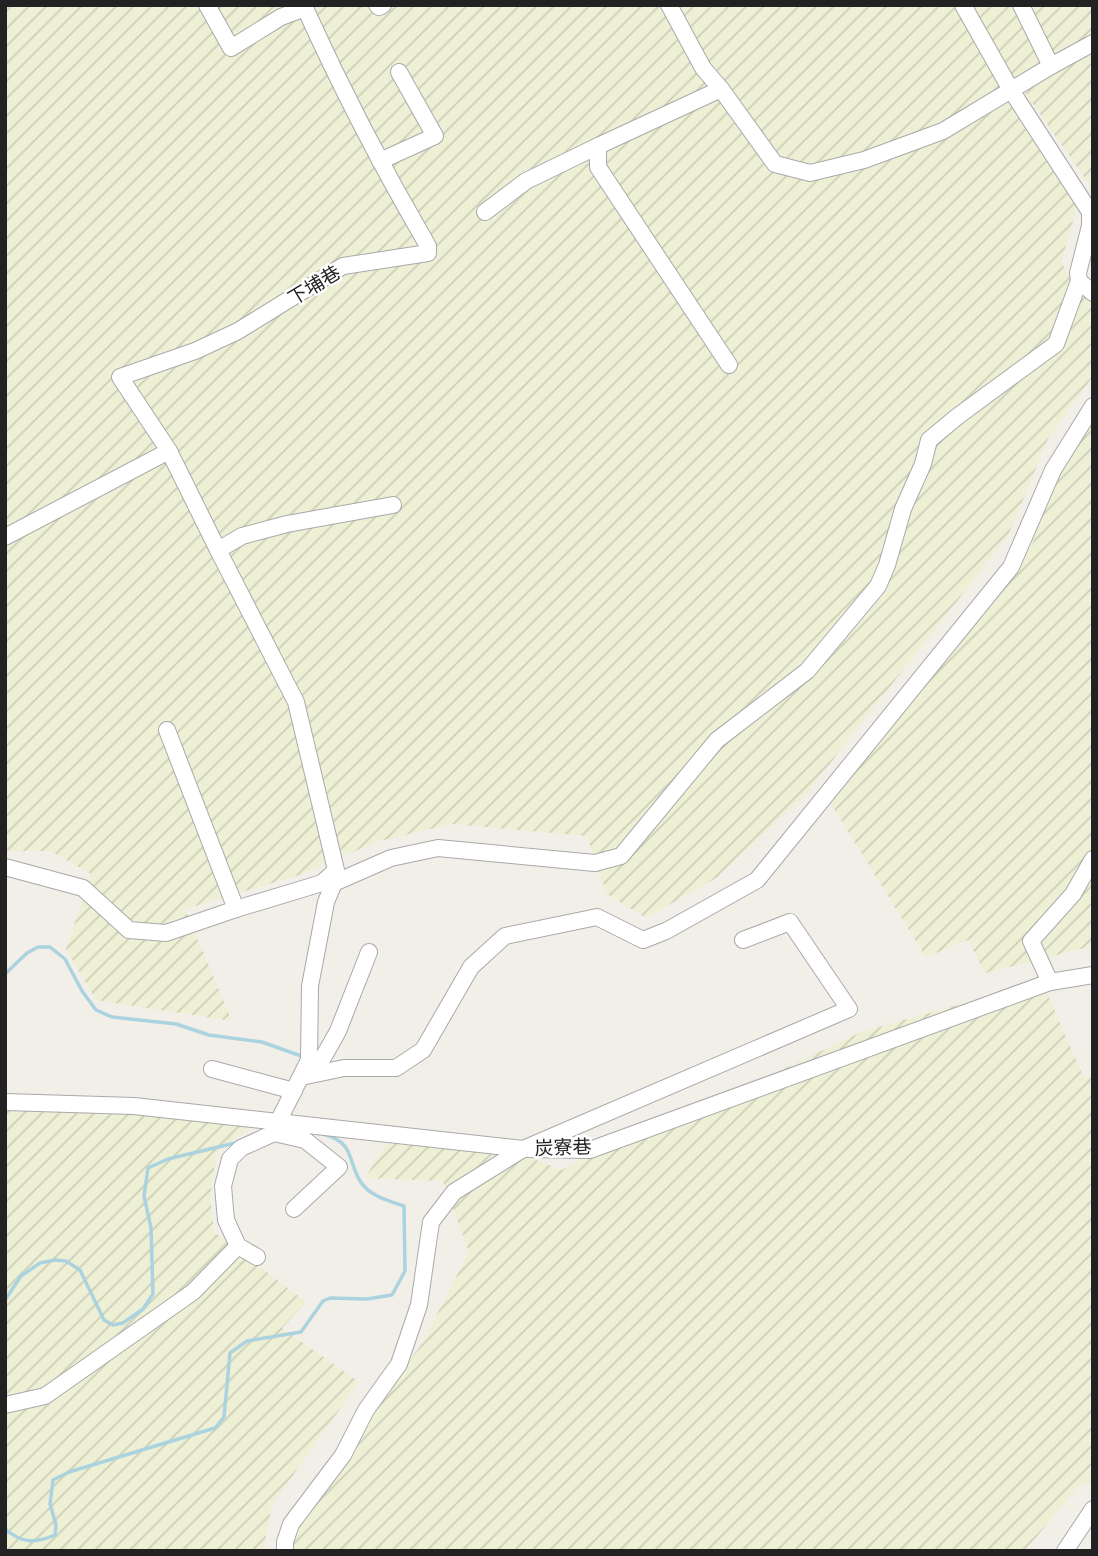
<svg xmlns="http://www.w3.org/2000/svg" width="1098" height="1556" font-family="'Roboto Condensed','Noto Sans TC',sans-serif">
<style>
.farmland{fill:url(#farmland-furrows)}
.lines{fill:none;stroke-linecap:round;stroke-linejoin:round}
.stream{stroke:#aad3df;stroke-width:3.5}
.minor-casing{stroke:#a9a9a9;stroke-width:18}
.minor{stroke:#fff;stroke-width:16}
.labels{text-anchor:middle;stroke-width:5;stroke-linejoin:round;paint-order:stroke}
.street-label{font-size:19px;fill:#222;stroke:#fff}
</style>
<defs>
<pattern id="farmland-furrows" width="10" height="10" patternUnits="userSpaceOnUse" patternTransform="scale(1.75)"><rect width="10" height="10" fill="#eef0d5"/><path d="M-1 1l2-2M0 10L10 0M9 11l2-2" fill="none" stroke="#ccceb7"/></pattern>
</defs>
<rect width="100%" height="100%" fill="#f2efe9"/>
<g class="farmland">
<polygon points="5,5 1093,5 1093,190 1018,82 1008,87 1080,197 1061,262 1074,284 1093,298 1093,376 1048,439 1008,536 807,793 718,877 646,918 607,894 587,836 451,824 376,842 299,875 185,909 232,1021 96,1000 66,949 91,874 50,851 5,851"/>
<polygon points="1093,412 1093,946 985,973 968,940 926,957 829,801 1031,548 1055,471"/>
<polygon points="1043,984 1084,1078 1093,1075 1093,1480 1078,1486 1025,1551 283,1551 349,1443 421,1345 469,1252 443,1181 365,1178 386,1143 512,1151 562,1170 605,1146 706,1106 861,1032 1000,993"/>
<polygon points="5,1109 127,1111 256,1124 217,1151 210,1196 214,1232 306,1302 282,1328 359,1382 272,1505 263,1551 5,1551 5,1201 7,1200 5,1190"/>
</g>
<g class="lines">
<g class="stream">
<polyline points="5,974 27,953 38,947 50,947 65,959 82,991 96,1010 112,1017 176,1024 209,1035 262,1042 304,1057"/>
<polyline points="5,1300 21,1276 40,1263 55,1260 66,1261 80,1270 104,1320 113,1325 123,1323 143,1309 153,1294 151,1228 144,1196 148,1168 168,1159 235,1143"/>
<path d="M 5,1529 C 22,1543 34,1544 55,1535 L 56,1525 L 50,1504 L 53,1480 L 69,1472 L 215,1428 L 224,1417 L 230,1353 L 247,1341 L 301,1332 L 323,1301 L 330,1298 L 367,1299 L 392,1295 L 405,1271 L 404,1206 C 389,1201 369,1196 360,1181 C 347,1159 355,1143 323,1134"/>
</g>
<g class="minor-casing">
<g id="minor">
<polyline points="377,5 379,7 383,5"/>
<polyline points="669,5 703,68 721,89 775,164 810,173 864,160 943,131 1051,66"/>
<polyline points="1021,5 1051,66 1093,43"/>
<polyline points="721,89 598,146 598,167 729,365"/>
<polyline points="380,161 435,136 399,72"/>
<polyline points="485,212 526,181 598,146"/>
<polyline points="1079,281 1093,293"/>
<polyline points="169,451 218,550 242,536 287,524 393,505"/>
<path d="M 5,537 L 169,451 L 120,377 L 195,351 L 238,331 L 343,266 L 428,253 L 428,246 C 383,169 342,90 305,8 L 281,17 L 231,48 L 207,5"/>
<polyline points="218,550 296,702 336,870 322,883 236,909"/>
<polyline points="5,867 83,888 129,930 166,933 236,909 167,730"/>
<polyline points="1050,982 1031,941 1073,894 1093,859"/>
<polyline points="309,1060 320,1063 338,1031 369,952"/>
<polyline points="212,1069 294,1091"/>
<polyline points="301,1077 344,1068 396,1068 423,1050 471,967 505,936 597,917 643,940 666,931 757,880 1011,567 1053,470 1093,406"/>
<polyline points="5,1102 134,1106 523,1149 590,1150 1050,982 1093,975"/>
<polyline points="278,1122 309,1060 310,986 326,902 334,883 391,858 438,848 595,863 621,856 717,740 807,671 878,586 887,565 903,509 923,464 929,440 958,416 1056,344 1079,281 1078,273 1090,226 1090,212 1011,90 963,5"/>
<polyline points="238,1246 257,1257"/>
<polyline points="5,1405 45,1396 193,1292 238,1246 226,1220 223,1186 230,1159 241,1148 274,1133 305,1140 339,1167 294,1209"/>
<polyline points="285,1551 285,1542 291,1524 343,1455 366,1410 399,1364 419,1305 431,1222 454,1192 523,1149 849,1009 790,922 743,940"/>
<polyline points="1065,1551 1093,1509"/>
</g>
</g>
<use href="#minor" class="minor"/>
</g>
<g class="labels">
<g class="street-label">
<text transform="translate(314 285) rotate(-31)" y="7">下埔巷</text>
<text transform="translate(563 1147) rotate(-2)" y="7">炭寮巷</text>
</g>
</g>
<rect width="1098" height="1556" fill="none" stroke="#222222" stroke-width="14"/>
</svg>
